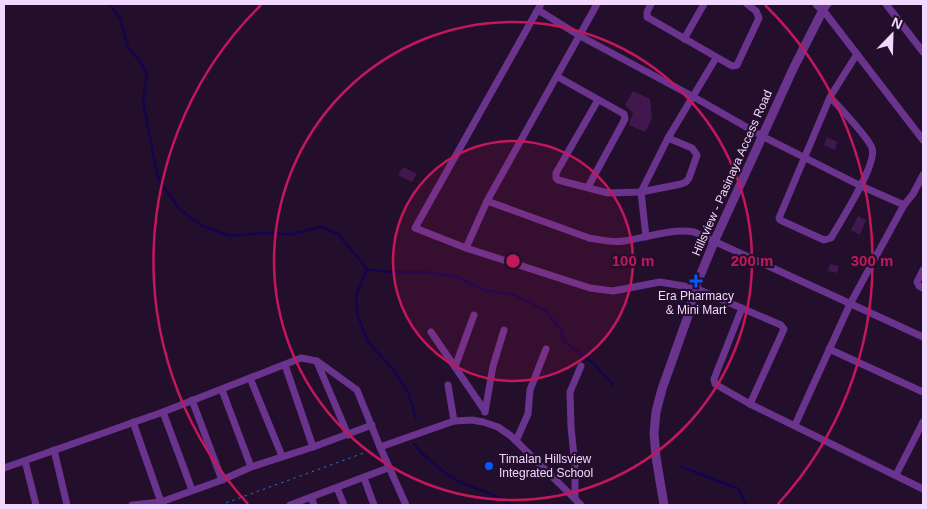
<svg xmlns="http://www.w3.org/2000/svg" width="927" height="509" font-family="Arial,sans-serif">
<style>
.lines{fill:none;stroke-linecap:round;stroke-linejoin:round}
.stream{stroke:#13054d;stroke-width:2.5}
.building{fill:#41184e}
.path{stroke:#2375c7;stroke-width:1;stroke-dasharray:2.5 4;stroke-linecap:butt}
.minor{stroke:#6a348e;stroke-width:7}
.tertiary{stroke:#6a348e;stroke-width:9}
.ring{fill:none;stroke:#c2185b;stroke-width:2.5}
.poi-dot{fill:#0358ff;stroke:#230e2b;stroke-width:2}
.labels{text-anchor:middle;stroke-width:4.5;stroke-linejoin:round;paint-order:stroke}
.street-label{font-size:12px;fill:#f2d7ff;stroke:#230e2b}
.poi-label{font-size:12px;fill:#f2d7ff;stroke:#230e2b}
.centre{fill:#c2185b;stroke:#230e2b;stroke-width:2.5}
.ring-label{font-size:15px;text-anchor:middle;font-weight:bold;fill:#c2185b;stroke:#230e2b;stroke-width:4.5;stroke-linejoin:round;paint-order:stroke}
</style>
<rect width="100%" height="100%" fill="#230e2b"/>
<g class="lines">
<g class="stream">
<polyline points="109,4 120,18 128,48 139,60 147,74 143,102 158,178 179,209 203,226 229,236 264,233 291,234 322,227 339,235 367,269 388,272 424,272 455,276 484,290 515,295 545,310 561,330 564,341 594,364 613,385"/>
<polyline points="367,269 356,296 358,316 368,342 392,368 408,392 416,418"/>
<path d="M 414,444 C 423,456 448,477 462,483 C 478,490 498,494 511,505"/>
<polyline points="682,467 739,489 746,505"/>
</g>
</g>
<g class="building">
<polygon points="633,91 650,99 652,118 645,132 629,125 633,113 625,105"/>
<polygon points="827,137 837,142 835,150 824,145"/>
<polygon points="403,167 417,174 412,182 398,175"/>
<polygon points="858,216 866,220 860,235 851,230"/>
<polygon points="830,264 839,266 837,273 828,271"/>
</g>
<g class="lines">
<polyline class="path" points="220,505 372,450"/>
<g class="minor">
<polyline points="541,4 415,228 466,248 590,288 613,291 660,282 695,288 781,325 784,329 750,404"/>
<polyline points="651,4 647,12 647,17 732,66 737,65 759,18 756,11 747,4"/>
<polyline points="828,4 823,10 923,140"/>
<polyline points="886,4 923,52"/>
<polyline points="538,10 580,36 692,96 762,136 861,186 904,205"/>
<polyline points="684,39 704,4"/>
<polyline points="558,77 624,114 625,119 588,187"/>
<path d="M 830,97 C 840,108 868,137 872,148 C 878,164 840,222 831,238 L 824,240 L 780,220 L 779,218 L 830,97 L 857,54"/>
<polyline points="598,100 556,173 556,178 558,180 608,193 641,192 681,184 686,182 689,178 697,155 692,148 668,138"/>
<path d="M 487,201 L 589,238 C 601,240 612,243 624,241 C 646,238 671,228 694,232 L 923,337"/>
<polyline points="646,237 641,192 668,138 716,58"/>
<polyline points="466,248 487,201 597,4"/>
<polyline points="923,270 917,282 919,286 923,288"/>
<polyline points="742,308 714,379 715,384 750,404 923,489"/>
<polyline points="431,332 485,411"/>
<polyline points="829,349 923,392"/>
<polyline points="317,362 348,435"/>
<polyline points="285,365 313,447"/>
<polyline points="455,367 474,315"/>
<polyline points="250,378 282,456"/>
<polyline points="448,385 454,421"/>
<polyline points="222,390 251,467"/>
<polyline points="192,400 222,480"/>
<polyline points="163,412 192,490"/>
<polyline points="485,412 493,366 504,330"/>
<polyline points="133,422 161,502"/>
<polyline points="795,425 850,304 904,205 913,194 923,175"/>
<polyline points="516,441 528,414 530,390 546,349"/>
<polyline points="380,447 406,505"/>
<polyline points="54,450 67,505"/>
<polyline points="25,461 36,505"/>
<polyline points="4,468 163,412 301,358 317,361 357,390 380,447 454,421 472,420 483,422 498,427 511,436 575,499"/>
<polyline points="896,475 923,422"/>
<polyline points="364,478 374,505"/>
<polyline points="337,488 344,505"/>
<polyline points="311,497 314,505"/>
<polyline points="132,505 161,502 222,480 251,467 313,447 372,425"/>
<polyline points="290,505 388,468"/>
<polyline points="581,505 575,499 575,466 571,427 570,392 581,366"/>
</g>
<polyline class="tertiary" points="664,505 656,457 654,433 656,412 662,389 688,316 695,288 714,242 794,67 823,10 817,4"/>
</g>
<circle cx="513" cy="261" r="120" fill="#c2185b" fill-opacity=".12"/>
<g class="ring">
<circle cx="513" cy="261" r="120"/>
<circle cx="513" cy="261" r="239"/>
<path d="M248 504A359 359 0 0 1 261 5M765 5A359 359 0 0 1 778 504"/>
</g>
<g class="poi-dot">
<path d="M693.5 273.5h5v5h5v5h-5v5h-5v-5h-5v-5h5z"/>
<circle cx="489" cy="466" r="5"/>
</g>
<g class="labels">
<g class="street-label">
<text transform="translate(732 173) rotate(-66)" y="4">Hillsview - Pasinaya Access Road</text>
</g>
<g class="poi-label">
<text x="696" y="300">Era Pharmacy<tspan x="696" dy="14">&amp; Mini Mart</tspan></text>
<text x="499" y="463" text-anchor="start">Timalan Hillsview<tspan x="499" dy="14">Integrated School</tspan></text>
</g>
</g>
<circle cx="513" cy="261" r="8" class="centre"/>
<g class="ring-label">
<text x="633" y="266">100 m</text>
<text x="752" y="266">200 m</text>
<text x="872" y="266">300 m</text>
</g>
<rect width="927" height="509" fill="none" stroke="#f2d7ff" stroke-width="10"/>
<g transform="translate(892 35) rotate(23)" stroke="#230e2b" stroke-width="4" paint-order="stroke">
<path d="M0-4L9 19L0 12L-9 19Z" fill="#f2d7ff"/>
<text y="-8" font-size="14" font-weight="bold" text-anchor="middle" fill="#f2d7ff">N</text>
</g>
</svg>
